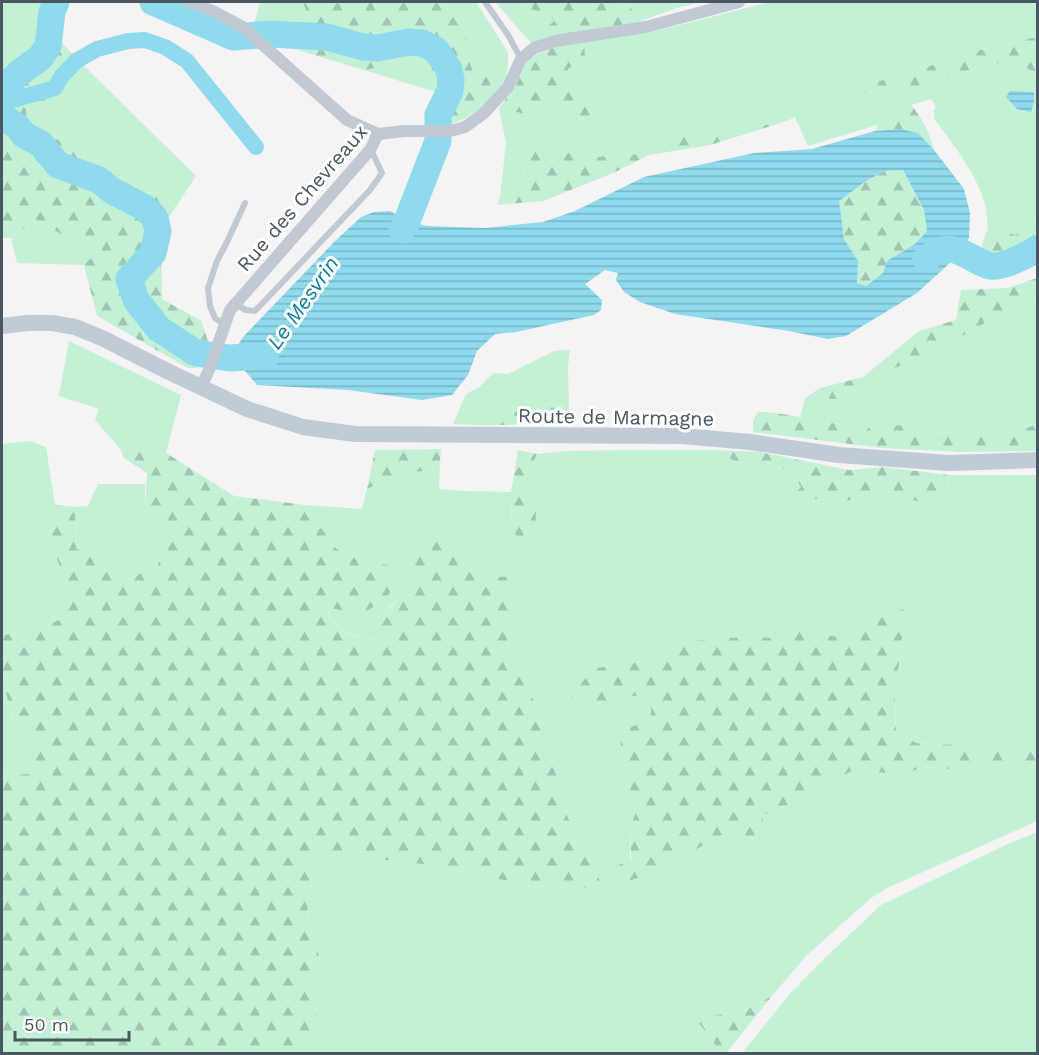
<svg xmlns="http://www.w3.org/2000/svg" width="1039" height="1055" font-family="'Work Sans',sans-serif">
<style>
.grass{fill:#c3f1d5}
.forest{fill:url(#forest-firs)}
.water{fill:url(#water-rules);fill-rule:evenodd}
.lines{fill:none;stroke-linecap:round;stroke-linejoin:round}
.canal{stroke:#90daee;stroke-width:16}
.river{stroke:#90daee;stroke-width:27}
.service{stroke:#c1cad2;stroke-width:6}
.minor{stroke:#c1cad2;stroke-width:12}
.secondary{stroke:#c1cbd6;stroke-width:16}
.labels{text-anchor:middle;stroke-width:6;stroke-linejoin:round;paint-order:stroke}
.street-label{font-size:20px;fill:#4a5661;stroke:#fff}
.water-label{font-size:21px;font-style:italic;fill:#0c7c9b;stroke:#fff}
</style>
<defs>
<pattern id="forest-firs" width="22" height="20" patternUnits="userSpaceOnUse" patternTransform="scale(1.5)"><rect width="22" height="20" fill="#c3f1d5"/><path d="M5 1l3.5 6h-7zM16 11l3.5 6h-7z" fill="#a0c6b0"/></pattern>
<pattern id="water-rules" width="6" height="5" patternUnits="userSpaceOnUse" patternTransform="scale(1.5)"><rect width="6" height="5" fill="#90daee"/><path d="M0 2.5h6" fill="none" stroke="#78b4c4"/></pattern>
</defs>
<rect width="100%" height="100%" fill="#f5f3f3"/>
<g class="grass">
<polygon points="2,2 56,2 41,16 36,44 21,59 2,70"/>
<polygon points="260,2 303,2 309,19 253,28"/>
<polygon points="441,2 476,2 508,52 508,66 506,77 475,77 463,45 470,26 448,10"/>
<polygon points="495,2 528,2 525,7 551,15 554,21 551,37 531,43"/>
<polygon points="619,2 701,2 677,8 638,22 630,6"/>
<path d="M 770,2 L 1037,2 L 1037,37 L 963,54 L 902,76 L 854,87 L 948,78 L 982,66 L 1015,60 L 1037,75 L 1037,223 L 1016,235 L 988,228 C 987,220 987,212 985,204 C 976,172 953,145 934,118 L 934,110 L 936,107 L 931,99 L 911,105 L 877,125 L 808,146 L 795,117 L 787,121 L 713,135 L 679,135 L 649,155 L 619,154 L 590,158 L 562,151 L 526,156 L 523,189 L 500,197 L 506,143 L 499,108 L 529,115 L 552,93 L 567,107 L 586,121 L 594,108 L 567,74 L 568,69 L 585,56 L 584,42 L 648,33 Z"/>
<path d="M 408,59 L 425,62 C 432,73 433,77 429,90 L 364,70 L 393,65 Z"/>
<polygon points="90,72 196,176 175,208 161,193 137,192 108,165 28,125 25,110 55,105"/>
<polygon points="37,220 76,243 92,257 84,265 17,263 11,238 2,238 2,225 12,237"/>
<polygon points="1037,297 1037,424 1022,430 987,434 929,432 913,425 861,435 847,431 845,425 829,423 800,417 805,398 838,399 914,358 962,336 1007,310 1028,303"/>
<polygon points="69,341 181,395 166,453 121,450 95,420 99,409 59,396"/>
<polygon points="570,350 568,366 569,410 553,403 491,415 479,425 453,424 466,394 479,387 493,373 508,374 554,351"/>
<polygon points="30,441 46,447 55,505 55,526 38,539 56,555 71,604 61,619 31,632 2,635 2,639 2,444"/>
<path d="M 623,450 L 715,450 L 736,462 L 789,469 L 801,487 L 790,499 L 817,499 L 845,501 L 881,494 L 897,494 L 919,502 L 937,513 L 949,489 L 948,475 L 1037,475 L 1037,749 L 916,743 L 896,731 L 895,697 L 902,637 L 914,606 L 857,624 L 847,639 L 829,635 L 807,624 L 789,639 L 757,637 L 716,638 L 677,643 L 655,656 L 633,663 L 596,668 L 572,697 C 585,703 600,709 615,704 C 629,700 625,695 643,696 L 651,703 L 651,723 L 621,751 L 636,811 L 630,828 L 630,881 L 674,861 L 730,830 L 750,839 L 763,815 L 795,802 L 825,785 L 852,771 L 903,774 L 925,767 L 961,770 L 991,762 L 1037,762 L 1037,821 L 887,888 L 871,898 L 807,955 L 772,996 L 745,1011 L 715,1015 L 700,1023 L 722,1053 L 309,1053 L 318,1027 L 314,986 L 321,965 L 317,948 L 307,931 L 308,901 L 315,855 L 375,859 L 440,866 L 530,886 L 567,888 L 604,888 L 585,852 L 581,835 L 568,818 L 541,721 L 523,673 L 505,658 L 517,575 L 503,578 L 481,574 L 468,563 L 409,557 L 416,580 L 392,605 L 380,616 L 362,623 L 379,636 L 372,643 C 351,634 333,631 327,606 L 344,611 L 382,602 L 396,586 L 399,573 L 346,555 L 331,545 L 324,531 L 316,524 L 305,505 L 362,509 L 367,489 L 395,475 L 423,471 L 440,461 L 439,489 L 465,491 L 511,492 L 512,527 L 536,512 L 523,482 L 537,454 L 566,451 Z"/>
<polygon points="98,484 145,484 145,506 171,511 158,550 159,561 157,568 146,570 130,580 112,570 95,550 76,550 75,507 88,506"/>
<polygon points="2,649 4,679 12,716 31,740 28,774 2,776"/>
<polygon points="1037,832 1037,1053 742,1053 788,996 824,959 881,905 1008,844"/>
</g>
<g class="forest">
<polygon points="56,2 59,2 60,41 90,72 55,105 26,110 28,125 108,165 137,192 161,193 175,208 161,228 162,299 201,321 209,344 198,368 188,368 97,316 84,265 92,257 76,243 37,220 11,237 2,225 2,70 21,59 36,44 41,16"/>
<path d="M 303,2 L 441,2 L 448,10 L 471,26 L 463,45 L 475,77 L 506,77 C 494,102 468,121 440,127 L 440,93 L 429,90 C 433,77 432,73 425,62 L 408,59 L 393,65 L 364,70 L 268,41 L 253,28 L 309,19 Z"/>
<polygon points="528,2 619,2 630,6 638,22 551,37 546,28 554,21 551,16 525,7"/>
<polygon points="1037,37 1037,75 1015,60 982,66 948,78 875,97 853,87 902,76 963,54"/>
<polygon points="584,42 585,56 568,69 567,74 595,108 586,121 567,107 552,93 529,115 499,108 516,85 527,60 538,54 557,46"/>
<path d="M 911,105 C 923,119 929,132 934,150 L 918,133 L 900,129 L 876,131 L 877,125 Z"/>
<polygon points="787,121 710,145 649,155 613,173 543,201 498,205 500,197 523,189 526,156 531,147 562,151 590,158 619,154 649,155 679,135 713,135"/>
<polygon points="903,170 924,210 927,231 915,244 887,261 883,273 866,286 856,283 858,261 844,239 839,201 866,181 884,171"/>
<polygon points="1037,223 1037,240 1014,253 997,272 980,272 973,266 972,260 980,250 988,228 1016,235"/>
<polygon points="1037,278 1037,297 1028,303 1007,310 962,336 914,358 838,399 805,398 820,388 863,377 919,331 956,320 961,290 1008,288"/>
<polygon points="553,403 569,410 565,421 506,425 479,425 491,415"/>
<path d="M 758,412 C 787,412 816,422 845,425 L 847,431 L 861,435 L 871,426 L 913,425 L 929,432 L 987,434 L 1022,430 L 1037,424 L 1037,451 L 960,452 L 882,448 L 753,432 L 753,421 Z"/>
<polygon points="441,449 440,461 423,471 395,475 367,489 375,450"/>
<path d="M 121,450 L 166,453 L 234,496 L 305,505 L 316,524 L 324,531 L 331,545 L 346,555 L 364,561 L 387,565 L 399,572 L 396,586 L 382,602 L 363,613 L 344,611 L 327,607 C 333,631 351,635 372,643 L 379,636 L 363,630 L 362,623 L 380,616 L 393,605 L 415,580 L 409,556 C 419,543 431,540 448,540 C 471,566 479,583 517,575 L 505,657 L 523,673 L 541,721 L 568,818 L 581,835 L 585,852 L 604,888 L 567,888 L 530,886 L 440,866 L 375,859 L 315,855 L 308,901 L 307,931 L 317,948 L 321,965 L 314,986 L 318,1027 L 309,1053 L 2,1053 L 2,776 L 28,774 L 31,740 C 26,733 19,726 14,718 C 5,703 0,652 2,635 L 31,632 L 61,619 L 71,604 L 56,555 L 38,539 L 55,526 L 55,505 L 75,507 L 76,549 L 95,550 L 112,570 L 130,580 L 146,570 L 157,568 L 159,561 L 158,550 L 171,511 L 145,507 L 147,473 L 124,458 Z"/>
<polygon points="518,450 537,454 523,482 536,512 535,535 520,543 512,527 511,492"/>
<polygon points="715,450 759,452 849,470 883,467 948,475 949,489 937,514 919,502 897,494 881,494 845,501 817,499 789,499 801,487 789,469 736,462"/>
<path d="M 915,605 L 902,637 L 895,697 L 896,731 L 916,743 L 1037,749 L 1037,762 L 991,762 L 962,770 L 925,767 L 903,774 L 852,771 L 825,785 L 795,802 L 763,815 L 763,836 L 750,839 L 730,830 C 696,849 654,876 617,884 L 611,868 L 631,860 L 630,828 L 636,811 L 621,751 L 620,729 L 651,722 L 651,704 L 643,696 C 625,695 629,700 615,704 C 600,709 585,703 571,698 L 584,680 L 596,668 L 633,663 L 655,656 L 677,643 L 716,638 L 757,637 L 789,639 L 807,624 L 829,635 L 847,639 L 857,624 Z"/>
<polygon points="772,996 726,1053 722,1053 699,1023 715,1015 745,1011"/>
</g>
<g class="water">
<polygon points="1010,91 1034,92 1034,102 1031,112 1017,109 1006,97"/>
<path d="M 900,129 L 918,133 L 934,150 L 964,189 L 970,213 L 969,238 L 952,261 L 917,293 L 846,336 L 828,339 L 789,331 L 675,314 L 640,302 L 624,292 L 616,280 L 618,273 L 605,270 L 585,284 L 602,300 L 601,310 L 594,315 L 516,332 L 495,334 L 477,351 L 468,375 L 452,395 L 422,400 L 348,390 L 257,385 L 244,370 L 229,358 L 244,336 L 334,242 L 361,217 L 374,212 L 390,211 L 407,221 L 427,226 L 485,228 L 543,222 L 575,211 L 644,177 L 754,153 L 812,149 L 875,131 ZM 903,170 L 924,210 L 927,231 L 915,244 L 887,261 L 883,273 L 866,286 L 857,283 L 858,261 L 844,239 L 839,201 L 866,181 L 884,171 Z"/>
</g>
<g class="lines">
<polyline class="canal" points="2,103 55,88 61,77 76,61 97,49 128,41 145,40 165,47 187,61 256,147"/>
<g class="river">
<polyline points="153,2 233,37 271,34 327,37 363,47 377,48 409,42 422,43 436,50 449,69 451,80 450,91 438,115 438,141 407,221 402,230"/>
<polyline points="2,91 19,73 41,57 48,46 52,12 56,2"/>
<polyline points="2,116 18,127 24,135 41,144 58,165 99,180 111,190 145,208 155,218 158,231 153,253 129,279 136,300 159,329 196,353 229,358 266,356"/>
<path d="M 926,259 C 930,256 934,252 938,251 C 957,243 972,261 990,266 C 1002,268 1028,255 1038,248"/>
</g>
<g class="service">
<polyline points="485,2 508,35 521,59"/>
<polyline points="235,304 246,310 255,311 370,190 382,173 371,150"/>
<polyline points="224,324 215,318 210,306 208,288 217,261 227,242 245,203"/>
</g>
<g class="minor">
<polyline points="189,2 213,11 243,27 347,120 378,134"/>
<polyline points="201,387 209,370 230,310 370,150 378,134 404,131 450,131 465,127 483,114 508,87 521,59 534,48 555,41 646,27 739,2"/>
</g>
<polyline class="secondary" points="2,326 27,323 52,323 75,327 102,338 167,371 247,409 303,427 355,434 682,436 750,442 839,455 949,463 1038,460"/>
</g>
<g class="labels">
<g class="street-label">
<text transform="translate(302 198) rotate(-49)" y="7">Rue des Chevreaux</text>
<text transform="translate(616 417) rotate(1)" y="7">Route de Marmagne</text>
</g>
<g class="water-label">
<text transform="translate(303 303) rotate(-55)" y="7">Le Mesvrin</text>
</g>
</g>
<rect width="1039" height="1055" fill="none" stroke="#4a5661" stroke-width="6"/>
<path d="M15 1031v9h114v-9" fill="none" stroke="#4a5661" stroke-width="3"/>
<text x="24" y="1031" font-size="18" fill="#4a5661" stroke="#ffffff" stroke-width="4.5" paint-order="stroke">50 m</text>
</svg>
